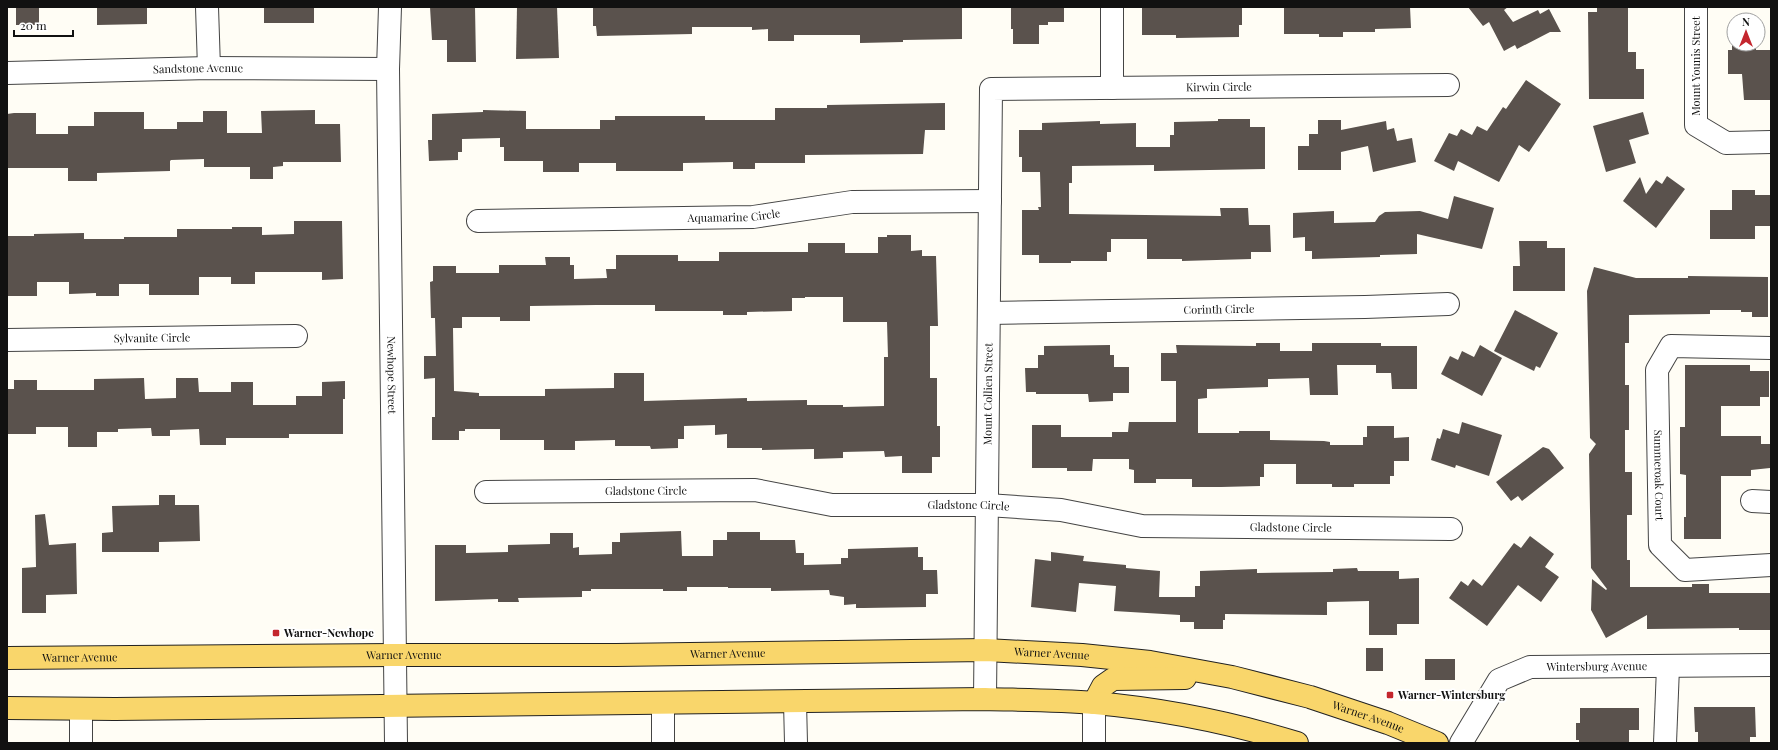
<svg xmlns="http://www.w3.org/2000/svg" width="1778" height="750" font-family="'Playfair Display',serif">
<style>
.building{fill:#5a524d;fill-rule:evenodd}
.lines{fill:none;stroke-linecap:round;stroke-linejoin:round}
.minor-casing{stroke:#444;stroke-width:24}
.major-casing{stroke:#222;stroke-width:24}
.minor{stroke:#fff;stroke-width:22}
.major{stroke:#f9d66b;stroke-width:22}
.poi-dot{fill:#c4262e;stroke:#fff;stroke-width:1.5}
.labels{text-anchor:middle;stroke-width:4;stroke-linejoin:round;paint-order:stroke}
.street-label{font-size:11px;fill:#111;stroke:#fff}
.poi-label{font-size:11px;font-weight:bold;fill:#111;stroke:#fff;text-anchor:start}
</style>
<rect width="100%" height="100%" fill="#fffdf5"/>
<g class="building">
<rect x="16" y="7" width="23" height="18"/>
<polygon points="97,7 147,7 147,24 97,25"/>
<rect x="264" y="7" width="50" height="16"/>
<polygon points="430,7 475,7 476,62 447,62 447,40 432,40"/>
<polygon points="517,7 557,7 559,58 516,59"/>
<polygon points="593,7 962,7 962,39 903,40 903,42 860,43 860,35 794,35 794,41 768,41 768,29 752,30 752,27 692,27 692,34 597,36 596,26 593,26"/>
<polygon points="1011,7 1064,7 1064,22 1048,22 1048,25 1039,25 1039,44 1013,44 1013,29 1011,29"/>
<polygon points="1142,7 1242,7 1242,25 1239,25 1239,37 1176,38 1176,35 1142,35"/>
<polygon points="1284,7 1410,7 1411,28 1375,29 1375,32 1343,32 1343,37 1319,37 1319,34 1284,34"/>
<polygon points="1468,7 1508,7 1504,10 1513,22 1538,10 1540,14 1549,9 1561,32 1550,32 1517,49 1515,45 1504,51 1489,22 1483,26"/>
<polygon points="1597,7 1628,7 1628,52 1636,52 1636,69 1644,69 1644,99 1589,99 1588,12 1597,12"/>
<polygon points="1732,44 1756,44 1756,50 1771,50 1771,100 1744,100 1742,74 1728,74 1728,50 1732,50"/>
<polygon points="1526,80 1561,104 1529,152 1519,145 1499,182 1458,161 1454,171 1434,161 1449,133 1457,136 1461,129 1472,135 1477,126 1487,131 1503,107 1506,109"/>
<polygon points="945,103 945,130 925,130 923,154 805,155 805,163 755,163 755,169 733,169 733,162 683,163 683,171 616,171 616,163 579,163 579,172 543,172 543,161 504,161 504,147 500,147 500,138 462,139 462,152 458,152 458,160 429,161 428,140 432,140 432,114 483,112 483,110 526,111 526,129 600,129 600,120 615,120 615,116 705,116 705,120 775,120 775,108 827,108 827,105"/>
<polygon points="315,110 315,124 340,124 341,162 283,162 283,166 273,167 273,179 250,179 250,167 204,167 204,159 171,160 170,161 170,171 97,173 97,181 68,181 68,168 7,168 7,114 14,113 36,113 36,134 68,134 68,126 94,126 94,112 144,112 144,129 177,129 177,122 203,122 203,111 227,111 227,133 262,133 261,111"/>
<polygon points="1643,112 1649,134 1629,140 1636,163 1606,172 1593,126"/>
<polygon points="1218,119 1250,119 1250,127 1265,127 1265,169 1154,171 1154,165 1072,166 1072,183 1069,183 1069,214 1221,216 1220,208 1248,208 1249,225 1270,225 1271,252 1251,252 1251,259 1182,261 1182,259 1147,259 1147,239 1111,239 1111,252 1107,252 1107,261 1071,261 1071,263 1039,263 1039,255 1022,255 1022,210 1039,210 1038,207 1041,207 1040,172 1022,172 1022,157 1019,157 1019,130 1042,130 1042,123 1100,121 1100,124 1136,123 1136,147 1170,147 1170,135 1174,135 1174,122 1218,121"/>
<polygon points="1318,120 1341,120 1341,130 1386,121 1387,130 1394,128 1397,141 1412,138 1416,162 1373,172 1368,146 1341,152 1341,170 1298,170 1298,146 1309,146 1309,134 1318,134"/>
<polygon points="1667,176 1685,189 1656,228 1623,201 1640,177 1646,194 1656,180 1662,184"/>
<polygon points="1732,190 1755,190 1755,195 1771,195 1771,226 1755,226 1755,239 1710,239 1710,210 1732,210"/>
<polygon points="1454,196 1494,208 1482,249 1417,234 1417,254 1380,255 1380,257 1312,259 1312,251 1305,251 1305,237 1293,238 1293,213 1334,211 1334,223 1375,222 1379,216 1385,212 1420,211 1448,219"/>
<polygon points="294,221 342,221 343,279 322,280 322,272 255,272 255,284 231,284 231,277 199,277 199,295 149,295 149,284 119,284 119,296 96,296 96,293 69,294 69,282 37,282 37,296 7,296 7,236 34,236 34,234 84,233 84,239 124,239 124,237 177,237 177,229 232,229 232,227 262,227 262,235 294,234"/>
<path d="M 887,235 L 911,235 L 911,251 L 922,250 L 922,256 L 936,256 L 938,326 L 930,326 L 930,378 L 937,378 L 937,426 L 940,426 L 940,457 L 932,457 L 932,473 L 902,473 L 902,456 L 885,457 L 884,451 L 843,452 L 843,458 L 814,459 L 814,449 L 762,450 L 762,448 L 727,448 L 727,434 L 715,435 L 715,425 L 684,426 L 684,439 L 678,439 L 678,448 L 651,449 L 650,446 L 615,446 L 615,440 L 575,441 L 575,450 L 544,450 L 544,440 L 500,440 L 500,429 L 465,429 L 465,431 L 459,431 L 459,440 L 432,440 L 432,417 L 435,417 L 435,378 L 424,379 L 424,356 L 436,356 L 435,318 L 431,318 L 430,282 L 433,281 L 433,266 L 456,266 L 456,273 L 499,273 L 499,265 L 546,265 L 545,257 L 570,257 L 570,265 L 574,265 L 574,279 L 607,278 L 606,269 L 616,269 L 616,255 L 678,255 L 678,261 L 719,261 L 719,252 L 808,252 L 808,243 L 845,243 L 845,253 L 878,253 L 878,237 L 887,237 ZM 805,297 L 843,297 L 843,322 L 887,322 L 888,357 L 884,357 L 884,406 L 843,407 L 843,405 L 807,405 L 807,400 L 747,401 L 747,398 L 644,401 L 644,373 L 614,373 L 614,388 L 545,389 L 545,396 L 479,396 L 479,393 L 454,391 L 453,328 L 462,328 L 462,317 L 500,317 L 500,321 L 530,321 L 530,306 L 596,305 L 655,305 L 655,311 L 723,311 L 723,315 L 747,315 L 747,312 L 792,311 L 792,298 L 805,298 Z"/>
<polygon points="1519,241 1547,241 1547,248 1565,248 1565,291 1513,291 1513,266 1520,266"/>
<polygon points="1594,267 1636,278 1688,278 1688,276 1768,277 1768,317 1752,317 1752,312 1741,312 1741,310 1710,310 1710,314 1629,315 1629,343 1625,343 1625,385 1629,385 1629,430 1625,430 1625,472 1632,472 1632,515 1627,515 1627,560 1630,560 1630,587 1692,587 1692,584 1709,584 1709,593 1771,593 1771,630 1739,630 1739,628 1647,629 1647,615 1606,638 1591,610 1592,579 1606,590 1607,589 1591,568 1589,454 1596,444 1590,438 1587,291"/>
<polygon points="1515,310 1558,333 1540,368 1536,366 1534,371 1494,351"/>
<polygon points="1256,343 1280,343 1280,351 1312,351 1312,343 1381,343 1381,346 1417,346 1417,389 1392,389 1391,373 1376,373 1376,365 1337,365 1338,395 1310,395 1309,378 1268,379 1268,387 1207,389 1207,398 1198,399 1198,433 1239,433 1239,431 1270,431 1270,440 1324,441 1330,442 1330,445 1363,445 1363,437 1367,437 1367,426 1394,426 1394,438 1409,437 1409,461 1394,461 1394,476 1390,476 1390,484 1354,484 1354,487 1332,487 1332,484 1296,484 1296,464 1264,464 1264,477 1260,477 1260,486 1221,487 1192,487 1192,479 1156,479 1156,483 1134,483 1134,470 1129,469 1129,459 1093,459 1092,471 1067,471 1067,468 1032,468 1032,425 1061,425 1061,437 1112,437 1112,432 1128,432 1129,422 1176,422 1176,381 1161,381 1161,353 1177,353 1176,345 1256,346"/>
<polygon points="1110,345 1110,355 1114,355 1114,367 1129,367 1129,393 1113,393 1113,401 1089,402 1088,394 1036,394 1036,392 1026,392 1025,368 1038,368 1038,355 1044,355 1044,346"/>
<polygon points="1480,345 1502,358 1482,396 1441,374 1450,356 1458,360 1462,351 1474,357"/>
<polygon points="1685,365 1750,365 1750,371 1769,371 1769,397 1760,397 1760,406 1721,406 1721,436 1761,436 1761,444 1770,444 1770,468 1751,470 1751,476 1721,476 1721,539 1684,539 1684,517 1686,517 1686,475 1680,474 1680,427 1685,427"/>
<polygon points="144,378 145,399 176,398 176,378 198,378 199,392 231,392 231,382 253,382 253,405 296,405 296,396 322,396 322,382 345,381 345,399 343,399 343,434 289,434 289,438 226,438 226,445 200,445 199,429 170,430 170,436 152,436 151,428 118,429 118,432 97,432 97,447 68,447 68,427 36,427 36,434 7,434 7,389 14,389 14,380 37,380 37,390 94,390 94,379"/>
<polygon points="1462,422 1502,435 1489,476 1456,465 1455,468 1431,460 1437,438 1440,439 1443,429 1459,434"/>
<polygon points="1543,447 1549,449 1564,468 1522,501 1518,496 1511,501 1496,482"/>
<polygon points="159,495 175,495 175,505 199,505 200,541 159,542 159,552 102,552 102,533 113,532 112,506 159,505"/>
<polygon points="45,514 49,545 76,543 77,594 46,595 46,613 22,613 22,568 36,567 35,515"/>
<polygon points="681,531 682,556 713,556 713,540 727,540 727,532 760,532 760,540 795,540 796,553 804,553 804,565 841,564 841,558 848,558 848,549 918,547 918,557 923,557 923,570 937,570 938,594 926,594 926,607 864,608 856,608 856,604 844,605 844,597 830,595 829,590 771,591 771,588 728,588 728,587 687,587 687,591 663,591 663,589 591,589 591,591 582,591 582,597 518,598 519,602 498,602 498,599 435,601 435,545 466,545 466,553 508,552 508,545 550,544 550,533 573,533 573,548 579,547 579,555 612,554 612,542 620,542 620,533"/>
<polygon points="1530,536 1554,554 1545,567 1559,577 1541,602 1518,585 1487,626 1449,598 1461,581 1468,586 1473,579 1482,586 1514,543 1521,548"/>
<polygon points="1051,552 1084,556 1083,561 1126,565 1126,568 1160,571 1159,597 1195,597 1195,586 1200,586 1200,571 1257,569 1257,573 1333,572 1333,569 1357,568 1358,571 1399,571 1399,579 1419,578 1419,624 1397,624 1397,635 1369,635 1369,601 1327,602 1327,615 1225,614 1225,620 1223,620 1223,629 1194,629 1194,622 1180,622 1180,615 1114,611 1116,586 1079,583 1076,612 1031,607 1035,559 1051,561"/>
<rect x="1366" y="648" width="17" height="23"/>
<rect x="1425" y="659" width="30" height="21"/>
<polygon points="1694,707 1755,707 1756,737 1750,737 1750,743 1698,743 1698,732 1695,732"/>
<polygon points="1580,708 1639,708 1639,730 1629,730 1629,743 1579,743 1579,740 1576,740 1576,723 1580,723"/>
</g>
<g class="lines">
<g class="minor-casing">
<g id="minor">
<polyline points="207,7 209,68"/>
<path id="s1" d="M 390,7 L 388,69 L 396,743"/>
<polyline points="1112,7 1112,88"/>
<polyline points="1696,7 1696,125 1726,143 1771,142"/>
<path id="s2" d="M 7,73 L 209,68 L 388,69"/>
<path id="s3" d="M 478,221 L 753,217 L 852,202 L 990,201"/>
<path id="s4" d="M 989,313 L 1365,307 L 1448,304"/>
<path id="s5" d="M 7,340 L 296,336"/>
<path id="s6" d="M 1771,348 L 1671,346 L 1657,370 L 1660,545 L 1685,570 L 1771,565"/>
<path id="s7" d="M 486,492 L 755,490 L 832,505 L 987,505 L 1061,510 L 1142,526 L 1451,529"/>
<polyline points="1752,501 1771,502"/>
<path id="s8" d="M 985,699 L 991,89 L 1448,85"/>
<polyline points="795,702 796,743"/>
<polyline points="1094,703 1094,743"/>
<polyline points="663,704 663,743"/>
<polyline points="81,709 81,743"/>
<path id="s9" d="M 1461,743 L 1499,680 L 1530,667 L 1771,665"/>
<polyline points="1665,743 1668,667"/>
</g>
</g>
<g class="major-casing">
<g id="major">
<path id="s10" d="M 7,658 L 394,655 L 616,655 L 986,650 L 1082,655 L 1150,662 L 1232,677 L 1310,697 L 1388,723 L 1437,743"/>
<polyline points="1094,703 1103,686 1113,679 1185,678"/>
<path d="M 7,708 L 115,709 L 985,699 C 1022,700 1059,700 1095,703 C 1163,709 1232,723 1297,743"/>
</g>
</g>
<use href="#minor" class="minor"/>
<use href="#major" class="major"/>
</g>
<g class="poi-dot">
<rect x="272" y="629" width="8" height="8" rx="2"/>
<rect x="1386" y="691" width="8" height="8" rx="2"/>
</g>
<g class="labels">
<g class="street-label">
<text transform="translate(1696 66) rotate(-90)" y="4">Mount Younis Street</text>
<text dy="4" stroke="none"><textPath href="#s2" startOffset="191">Sandstone Avenue</textPath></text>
<text dy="4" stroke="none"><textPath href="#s8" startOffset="838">Kirwin Circle</textPath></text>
<text dy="4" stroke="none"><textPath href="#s3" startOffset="256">Aquamarine Circle</textPath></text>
<text dy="4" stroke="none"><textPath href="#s4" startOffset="230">Corinth Circle</textPath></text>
<text dy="4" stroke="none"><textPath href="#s5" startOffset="145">Sylvanite Circle</textPath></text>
<text dy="4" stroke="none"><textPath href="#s1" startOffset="368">Newhope Street</textPath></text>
<text dy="4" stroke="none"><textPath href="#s8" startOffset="305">Mount Collien Street</textPath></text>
<text dy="4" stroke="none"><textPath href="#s6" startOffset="233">Summeroak Court</textPath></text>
<text dy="4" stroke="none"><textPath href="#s7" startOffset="160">Gladstone Circle</textPath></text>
<text dy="4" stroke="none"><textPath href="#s7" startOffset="484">Gladstone Circle</textPath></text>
<text dy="4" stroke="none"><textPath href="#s7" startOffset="808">Gladstone Circle</textPath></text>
<text dy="4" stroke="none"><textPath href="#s10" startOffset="721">Warner Avenue</textPath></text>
<text dy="4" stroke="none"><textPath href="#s10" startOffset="1045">Warner Avenue</textPath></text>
<text dy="4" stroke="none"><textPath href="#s10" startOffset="397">Warner Avenue</textPath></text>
<text dy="4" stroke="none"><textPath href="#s10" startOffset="73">Warner Avenue</textPath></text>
<text dy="4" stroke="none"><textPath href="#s9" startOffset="174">Wintersburg Avenue</textPath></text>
<text dy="4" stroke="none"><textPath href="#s10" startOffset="1369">Warner Avenue</textPath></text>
</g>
<g class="poi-label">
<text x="284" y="637">Warner-Newhope</text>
<text x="1398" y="699">Warner-Wintersburg</text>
</g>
</g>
<rect width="1778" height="750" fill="none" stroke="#111111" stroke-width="16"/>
<g transform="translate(1746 32)"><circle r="19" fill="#ffffff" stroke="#a0a0a0"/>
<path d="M0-3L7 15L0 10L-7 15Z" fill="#c4262e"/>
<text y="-6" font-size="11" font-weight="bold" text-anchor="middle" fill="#111111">N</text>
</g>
<path d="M14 30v6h59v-6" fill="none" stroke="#111111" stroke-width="2"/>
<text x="20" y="30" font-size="12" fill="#111111" stroke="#ffffff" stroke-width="3" paint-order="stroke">20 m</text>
</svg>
